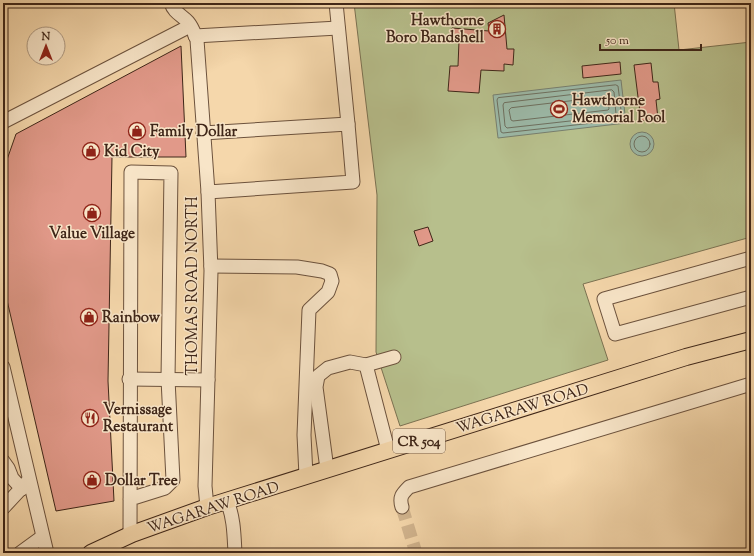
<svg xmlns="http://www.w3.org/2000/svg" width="754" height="556" font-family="'Sorts Mill Goudy',serif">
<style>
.green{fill:#b7bf8c;stroke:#7b7252}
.water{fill:#9cbaa9;stroke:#777f6f}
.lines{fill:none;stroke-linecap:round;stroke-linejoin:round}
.shore{stroke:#6e7060;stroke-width:1}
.building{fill:#e19989;stroke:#3f2618}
.minor-tunnel{stroke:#d1b48e;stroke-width:13;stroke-dasharray:13 6;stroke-linecap:butt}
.minor-casing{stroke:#6c523d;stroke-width:15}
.major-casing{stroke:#3f2618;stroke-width:18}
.minor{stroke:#f8e5c8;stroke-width:13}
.major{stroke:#f5d7ab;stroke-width:16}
.labels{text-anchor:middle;stroke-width:3;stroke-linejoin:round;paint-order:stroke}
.shield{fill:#f8e5c8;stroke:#765f4d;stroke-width:1}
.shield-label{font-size:14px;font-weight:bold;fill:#3f2618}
.poi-label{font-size:15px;font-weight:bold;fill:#3f2618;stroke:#f8e5c8;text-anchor:start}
.street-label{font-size:15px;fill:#3f2618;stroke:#f8e5c8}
</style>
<rect width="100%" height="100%" fill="#f5d7ab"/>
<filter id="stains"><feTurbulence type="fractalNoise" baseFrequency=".005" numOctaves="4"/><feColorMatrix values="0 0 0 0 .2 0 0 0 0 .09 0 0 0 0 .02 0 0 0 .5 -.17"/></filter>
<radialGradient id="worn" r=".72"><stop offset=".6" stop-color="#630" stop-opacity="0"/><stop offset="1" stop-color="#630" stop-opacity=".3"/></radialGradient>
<polygon class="green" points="354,3 674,3 679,50 751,42 751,237 583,284 608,360 400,426 376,352 377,195"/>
<g class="water">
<polygon points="621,80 626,123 498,138 493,95"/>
<circle cx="642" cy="144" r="12"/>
</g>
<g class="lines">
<g class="shore">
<polygon points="616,85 618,86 622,118 620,120 503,133 501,132 497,100 498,98"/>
<polygon points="612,90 614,92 616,114 615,116 507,128 505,126 503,105 504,103"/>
<polygon points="606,97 608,99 609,109 608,110 513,121 511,120 509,110 511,108"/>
<circle cx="642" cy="144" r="8"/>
</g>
</g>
<g class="building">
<polygon points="504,15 507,49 514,49 513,65 504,64 504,71 481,70 479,93 448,91 450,66 458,66 459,41 451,40 452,28 489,31 488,23"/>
<polygon points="181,46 186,157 112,157 108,381 114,501 56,511 3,283 3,171 16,134"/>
<polygon points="620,62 621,74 583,78 582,66"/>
<polygon points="651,63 653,82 658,82 660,99 656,100 658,119 641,121 634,65"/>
<polygon points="428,227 433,241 419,246 414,231"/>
</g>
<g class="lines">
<polyline class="minor-tunnel" points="402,507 416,553"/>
<g class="minor-casing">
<g id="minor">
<path d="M 171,3 C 174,13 182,15 188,22 C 193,28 194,33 197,40 L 208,192 L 211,271 L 205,486 L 207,507"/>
<polyline points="336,3 348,124"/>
<polyline points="195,36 338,28"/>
<polyline points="3,122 190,26"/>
<polyline points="203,133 348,124 353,182 208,192"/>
<polyline points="751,258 604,299 615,334 751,297"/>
<polyline points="211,266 297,267 322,271 330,274 332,281 328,292 309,310 304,435 306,476"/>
<polyline points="366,365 394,357"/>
<polyline points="3,367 47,553"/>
<polyline points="129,379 208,380"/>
<polyline points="3,461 8,468 12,478 22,489"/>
<polyline points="327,469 316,387 318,376 328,368 350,362 366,365 388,450"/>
<polyline points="130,499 165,488 173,480 168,379 171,173 131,172 130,535"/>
<path d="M 227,501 C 234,518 234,535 235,553"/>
<path d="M 402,507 C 399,497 402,494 409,487 L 751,384"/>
<polyline points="3,508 29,480"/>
<polyline points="20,553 42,537"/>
</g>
</g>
<g class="major-casing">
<polyline id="major" points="91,553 132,534 207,507 686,357 751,340"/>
</g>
<use href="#minor" class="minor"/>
<use href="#major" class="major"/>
</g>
<defs>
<g id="building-ring" transform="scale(0.9)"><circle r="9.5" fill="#f8e5c8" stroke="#8f2418" stroke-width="1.5"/><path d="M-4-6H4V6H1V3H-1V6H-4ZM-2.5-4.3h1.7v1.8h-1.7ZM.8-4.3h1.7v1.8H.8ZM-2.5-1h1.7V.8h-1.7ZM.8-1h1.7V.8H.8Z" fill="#8f2418"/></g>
<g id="stadium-ring" transform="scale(0.9)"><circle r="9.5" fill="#f8e5c8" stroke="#8f2418" stroke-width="1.5"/><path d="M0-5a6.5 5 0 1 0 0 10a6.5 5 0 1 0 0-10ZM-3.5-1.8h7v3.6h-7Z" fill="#8f2418"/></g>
<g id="shop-ring" transform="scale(0.9)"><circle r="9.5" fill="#f8e5c8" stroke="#8f2418" stroke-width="1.5"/><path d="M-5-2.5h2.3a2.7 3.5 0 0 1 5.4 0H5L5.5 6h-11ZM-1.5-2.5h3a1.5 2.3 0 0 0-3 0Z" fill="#8f2418"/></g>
<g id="restaurant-ring" transform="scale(0.9)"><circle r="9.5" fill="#f8e5c8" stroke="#8f2418" stroke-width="1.5"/><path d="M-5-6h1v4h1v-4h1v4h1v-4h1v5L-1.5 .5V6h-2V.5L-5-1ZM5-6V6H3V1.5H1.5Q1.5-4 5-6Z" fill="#8f2418"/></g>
</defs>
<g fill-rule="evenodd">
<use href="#building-ring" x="497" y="29"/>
<use href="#stadium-ring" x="559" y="109"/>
<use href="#shop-ring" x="137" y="131"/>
<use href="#shop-ring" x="91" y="151"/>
<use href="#shop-ring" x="92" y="213"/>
<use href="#shop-ring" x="89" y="317"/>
<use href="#restaurant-ring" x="90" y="418"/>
<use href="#shop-ring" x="92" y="480"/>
</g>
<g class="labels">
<rect class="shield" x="393" y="429" width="52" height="24" rx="3"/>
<g class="shield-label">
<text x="419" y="446">CR 504</text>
</g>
<g class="poi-label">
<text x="484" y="25" text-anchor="end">Hawthorne<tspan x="484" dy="17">Boro Bandshell</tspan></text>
<text x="572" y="105">Hawthorne<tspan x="572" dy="17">Memorial Pool</tspan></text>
<text x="150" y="136">Family Dollar</text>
<text x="104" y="156">Kid City</text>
<text x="92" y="238" text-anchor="middle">Value Village</text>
<text x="102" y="322">Rainbow</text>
<text x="103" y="414">Vernissage<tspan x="103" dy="17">Restaurant</tspan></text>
<text x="105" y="485">Dollar Tree</text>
</g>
<g class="street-label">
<text transform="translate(192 286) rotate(-90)" y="5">THOMAS ROAD NORTH</text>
<text transform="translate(522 408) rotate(-17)" y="5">WAGARAW ROAD</text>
<text transform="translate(213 507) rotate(-18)" y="5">WAGARAW ROAD</text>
</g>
</g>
<rect width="754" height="556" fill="none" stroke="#f5d7ab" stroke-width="16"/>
<rect x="4" y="4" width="746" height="548" fill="none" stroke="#3f2618" stroke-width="2"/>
<rect x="8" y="8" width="738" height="540" fill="none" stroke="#3f2618"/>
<g transform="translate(46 46)"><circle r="19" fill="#f8e5c8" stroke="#ae9982"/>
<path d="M0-3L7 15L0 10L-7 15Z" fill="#8f2418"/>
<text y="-6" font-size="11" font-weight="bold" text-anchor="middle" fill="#3f2618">N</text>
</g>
<path d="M600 44v6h101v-6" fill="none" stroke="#3f2618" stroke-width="2"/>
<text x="606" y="44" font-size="12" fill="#3f2618" stroke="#f8e5c8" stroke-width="3" paint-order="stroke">50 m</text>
<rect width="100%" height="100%" filter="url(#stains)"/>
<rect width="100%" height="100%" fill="url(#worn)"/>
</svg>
